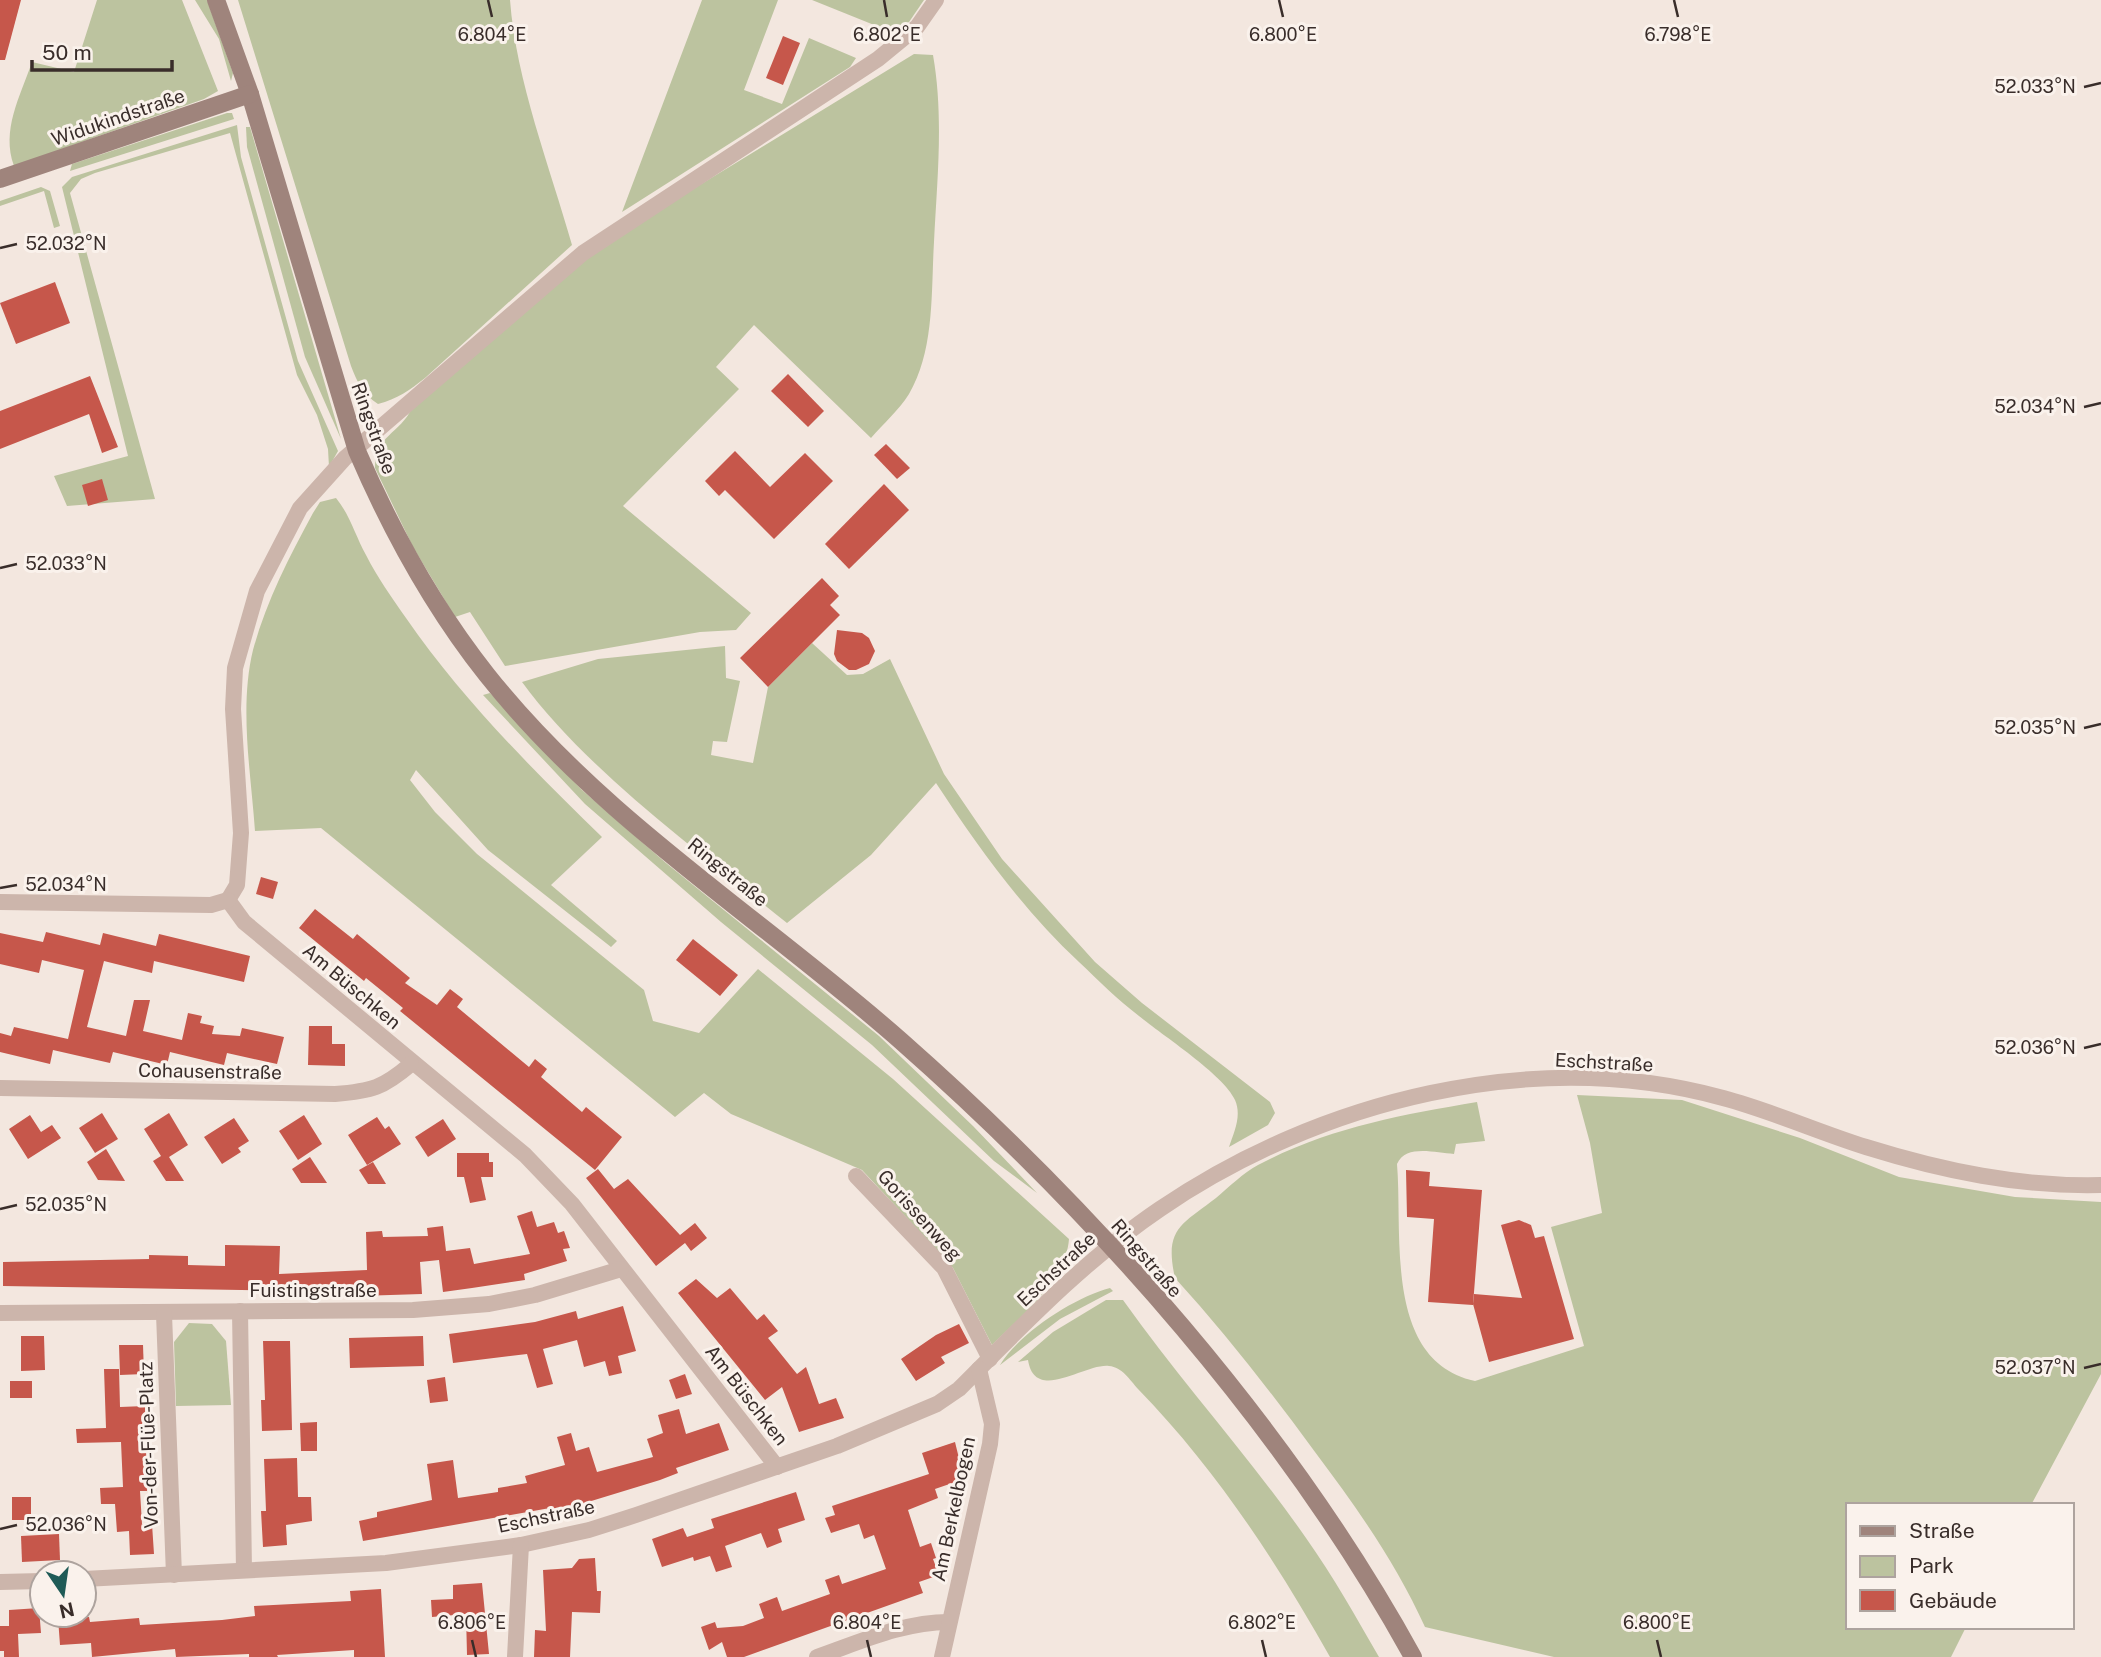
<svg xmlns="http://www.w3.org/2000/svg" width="2101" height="1657" font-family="'Public Sans',sans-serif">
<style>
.green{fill:#bcc39f}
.building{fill:#c6574b}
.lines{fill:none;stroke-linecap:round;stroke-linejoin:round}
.street{stroke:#ccb5ab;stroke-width:16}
.secondary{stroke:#9f847c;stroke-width:18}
.ticks{fill:none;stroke:#392d2a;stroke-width:2.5}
.labels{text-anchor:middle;stroke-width:6;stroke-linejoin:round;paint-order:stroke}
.street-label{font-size:19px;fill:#392d2a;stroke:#faf2ec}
.ticks-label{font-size:18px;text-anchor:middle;fill:#392d2a;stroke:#faf2ec;stroke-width:6;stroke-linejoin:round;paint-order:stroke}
</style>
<rect width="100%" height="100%" fill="#f3e7df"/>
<g class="green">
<path d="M 97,0 L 182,0 L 218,91 L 204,99 L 14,166 C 1,130 20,97 32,62 L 74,72 Z"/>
<polygon points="195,0 207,0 233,73 231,81 219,39"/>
<path d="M 238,0 L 510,0 C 516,81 550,167 572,245 L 425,378 C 410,390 397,399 378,404 C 363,394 357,382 351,366 Z"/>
<polygon points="702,0 778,0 744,90 782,104 809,38 856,58 850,67 622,212"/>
<polygon points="812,0 924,0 909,22 894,33"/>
<path d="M 914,54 L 933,55 C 944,117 937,180 934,242 C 931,291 935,350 909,394 C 899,410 883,424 871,438 L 754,325 L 716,367 L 739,389 L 623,506 L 751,613 L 736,630 L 700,632 L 505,666 L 470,612 L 455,617 L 413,547 L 375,468 C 375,435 400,434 412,408 L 579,262 L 662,208 Z"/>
<polygon points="227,113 232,113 234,119 70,171 72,164"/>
<polygon points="237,125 241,157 298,361 338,451 329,467 328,449 317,415 297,375 230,133 95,173 81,179 70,193 155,499 67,506 54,476 128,456 62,187 72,177"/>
<polygon points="246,127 250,127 341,439 305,357 247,147"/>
<polygon points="41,187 50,191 60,226 54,228 44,191 0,206 0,201"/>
<path d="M 336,498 C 350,515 355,535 366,555 C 377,577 392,598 406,618 C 462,699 532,769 602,837 L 551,885 L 617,941 L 611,947 L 488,850 L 416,770 L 410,780 L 435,812 L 477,854 L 644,990 L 653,1021 L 699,1033 L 758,969 L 893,1079 L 1069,1239 C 1066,1281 1020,1317 992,1345 L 953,1268 L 862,1170 L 731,1114 L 704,1093 L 675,1117 L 321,828 L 255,831 C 251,773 239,708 253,650 C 266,602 289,557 313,513 L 320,502 Z"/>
<path d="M 812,643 L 847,675 L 863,674 L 890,659 L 944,774 L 1002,859 L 1095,962 L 1142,1003 L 1270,1102 L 1275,1113 L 1268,1125 L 1229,1147 C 1234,1132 1242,1116 1235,1100 C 1224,1075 1162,1035 1139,1016 C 1118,1000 1099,981 1079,962 C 1023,910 978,847 936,783 L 871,855 L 787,923 C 701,853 587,771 522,682 L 598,659 L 725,646 L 726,678 L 740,681 L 727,742 L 713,741 L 711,755 L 753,763 L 768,687 Z"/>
<polygon points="490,693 582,790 666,863 879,1036 973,1126 1037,1193 994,1161 872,1045 721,922 585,804 483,695"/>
<path d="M 1577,1095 L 1682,1100 L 1800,1138 L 1899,1177 L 2015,1197 L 2101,1202 L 2101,1374 L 2031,1505 L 1847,1505 L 1847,1627 L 1966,1627 L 1951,1657 L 1554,1657 L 1425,1627 C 1396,1563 1357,1508 1315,1452 C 1271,1392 1225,1333 1175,1278 C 1164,1229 1181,1225 1216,1198 C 1229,1187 1243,1173 1258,1165 C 1328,1128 1400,1115 1477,1102 L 1485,1141 L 1456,1144 L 1454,1154 C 1435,1153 1406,1144 1397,1164 C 1403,1234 1383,1361 1475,1381 L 1584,1346 L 1551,1227 L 1602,1213 L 1590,1143 Z"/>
<path d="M 1110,1288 L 1113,1291 L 1060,1319 L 1000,1365 C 1019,1333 1075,1297 1110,1288 Z"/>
<path d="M 1106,1300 L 1123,1300 C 1181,1382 1249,1456 1306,1538 C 1333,1576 1356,1617 1379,1657 L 1330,1657 C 1276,1561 1215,1468 1138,1389 C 1130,1380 1122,1367 1109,1366 C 1085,1363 1035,1404 1028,1360 L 1018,1362 L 1053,1332 Z"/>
<polygon points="189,1323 212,1324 226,1341 231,1405 176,1406 174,1342"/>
</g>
<g class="building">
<polygon points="0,0 21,0 5,60 0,60"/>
<polygon points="783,36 800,43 783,85 766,78"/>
<polygon points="55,282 70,323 16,344 0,303"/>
<polygon points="788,374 824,411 808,427 771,391"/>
<polygon points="90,376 118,447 102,453 89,414 0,449 0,411"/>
<polygon points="886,444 910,468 897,479 874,455"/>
<polygon points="735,451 770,487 805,453 833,481 774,539 725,490 719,496 705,481"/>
<polygon points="102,479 108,500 88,506 82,485"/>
<polygon points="884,484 909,510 849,569 825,544"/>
<polygon points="822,578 839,596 830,605 840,615 768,687 740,658"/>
<polygon points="837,630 862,633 869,638 875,651 869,664 856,670 849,670 837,661 834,654"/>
<polygon points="261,877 278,882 273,899 256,894"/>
<polygon points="315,909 353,939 357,934 410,978 405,983 437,1005 450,989 463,999 457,1007 529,1067 535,1059 547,1069 541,1077 582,1112 586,1107 622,1137 595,1170 400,1011 403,1008 366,978 364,981 299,928"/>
<polygon points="46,932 100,945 103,933 156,946 159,934 250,956 244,982 154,961 152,973 104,961 87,1027 126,1036 134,1000 150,1000 143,1031 182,1040 188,1013 202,1016 200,1023 214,1026 212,1034 240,1036 242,1028 284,1037 277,1064 227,1053 224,1065 170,1052 167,1065 113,1052 110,1063 53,1050 50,1064 0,1052 0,1033 11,1036 14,1027 68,1039 84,970 42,960 39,973 0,964 0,933 43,942"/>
<polygon points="693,939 738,975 720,996 676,960"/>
<polygon points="309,1026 332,1026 332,1044 345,1044 345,1066 308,1065"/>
<polygon points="102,1113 118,1139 95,1153 79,1128"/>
<polygon points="169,1113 188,1145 169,1157 184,1181 166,1181 153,1161 161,1156 144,1129"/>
<polygon points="30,1115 41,1132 52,1125 61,1138 28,1159 9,1129"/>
<polygon points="304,1115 322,1144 298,1160 279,1131"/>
<polygon points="377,1117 385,1129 389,1126 401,1144 367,1165 348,1135"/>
<polygon points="234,1118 249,1141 238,1148 241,1152 222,1164 204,1137"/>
<polygon points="443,1119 456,1139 428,1157 415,1137"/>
<polygon points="106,1149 125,1181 98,1180 87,1162"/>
<polygon points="457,1153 489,1153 489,1162 493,1162 493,1177 481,1177 486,1200 470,1203 464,1177 457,1177"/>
<polygon points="310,1157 327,1183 301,1183 292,1169"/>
<polygon points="373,1162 386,1184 368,1184 359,1170"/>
<polygon points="598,1169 614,1189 628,1179 680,1235 695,1223 707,1238 691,1251 685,1243 656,1266 586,1178"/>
<polygon points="1406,1170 1430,1172 1429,1186 1482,1190 1473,1305 1428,1302 1434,1219 1407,1217"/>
<polygon points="532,1211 537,1227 554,1222 558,1233 564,1231 570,1248 563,1249 567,1261 524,1274 525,1280 472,1288 443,1292 439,1260 420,1262 422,1294 296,1298 296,1291 3,1286 3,1262 149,1259 149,1255 188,1256 188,1265 225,1266 225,1245 280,1246 279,1274 367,1270 366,1232 382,1231 383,1237 428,1236 427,1228 443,1226 446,1251 470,1248 474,1264 530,1254 517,1216"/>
<polygon points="1519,1220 1531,1225 1535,1238 1544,1236 1574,1339 1489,1362 1473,1304 1474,1294 1522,1298 1501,1225"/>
<polygon points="696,1279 717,1298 730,1288 757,1320 764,1314 778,1331 768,1338 797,1374 806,1367 819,1404 836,1398 844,1418 799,1432 782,1387 765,1400 678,1293"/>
<polygon points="623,1306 636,1351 618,1356 622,1373 609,1376 605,1361 584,1367 577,1340 543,1349 553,1384 537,1388 527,1354 453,1363 449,1334 535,1322 576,1311 578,1319"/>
<polygon points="959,1324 969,1343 941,1357 945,1363 916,1381 901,1359 936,1335"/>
<polygon points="21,1336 44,1336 45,1370 21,1371"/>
<polygon points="423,1336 424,1366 350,1368 349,1338"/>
<polygon points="263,1341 290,1341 292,1430 262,1431 261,1400 265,1400"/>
<polygon points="119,1345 143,1345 144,1374 120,1375"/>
<polygon points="104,1369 119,1369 120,1407 145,1406 147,1491 140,1491 142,1524 152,1524 154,1554 130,1555 129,1531 117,1532 115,1504 101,1504 100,1488 123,1487 121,1442 77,1443 76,1429 106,1428"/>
<polygon points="685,1374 692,1394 676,1399 669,1380"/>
<polygon points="445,1377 448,1401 430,1403 427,1380"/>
<rect x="10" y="1381" width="22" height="17"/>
<polygon points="679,1409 686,1434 719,1423 729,1450 676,1468 678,1473 660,1480 552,1513 550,1508 363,1541 359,1521 377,1517 377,1512 432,1500 427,1464 453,1460 458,1498 498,1492 498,1488 527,1483 525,1476 565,1465 557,1437 571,1433 576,1451 589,1447 597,1472 653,1457 647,1439 663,1433 658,1415"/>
<polygon points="317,1422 317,1451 301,1451 300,1423"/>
<polygon points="955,1442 964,1479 935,1489 938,1498 908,1510 920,1547 931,1543 936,1558 933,1559 939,1575 919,1582 923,1593 744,1657 727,1657 722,1642 709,1650 701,1627 715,1622 717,1628 743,1626 764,1618 759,1604 777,1597 782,1611 830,1594 825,1580 839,1575 842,1584 886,1569 874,1535 864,1539 859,1524 831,1533 825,1518 835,1515 832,1506 929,1474 922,1453"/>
<polygon points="297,1458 298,1497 311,1497 312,1521 286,1525 287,1545 263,1547 261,1511 266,1511 264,1459"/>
<polygon points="796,1492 805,1520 778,1529 782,1542 767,1548 761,1533 725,1546 732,1567 716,1572 710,1556 694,1561 693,1557 662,1567 652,1539 683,1528 687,1537 714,1528 711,1519"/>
<rect x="12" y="1497" width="19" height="23"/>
<polygon points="59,1534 60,1560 22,1562 21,1536"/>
<polygon points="595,1558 597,1591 601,1591 600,1613 572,1612 570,1657 534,1657 535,1630 546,1631 543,1570 572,1568 579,1559"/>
<polygon points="482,1583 489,1654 467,1655 466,1614 432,1617 431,1600 453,1599 453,1585"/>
<polygon points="381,1589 385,1657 354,1657 354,1650 277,1655 278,1657 249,1657 249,1654 176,1657 175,1649 92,1657 91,1643 60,1645 58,1618 89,1617 90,1622 139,1618 140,1625 222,1620 255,1616 254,1606 351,1601 350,1591"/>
<polygon points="39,1608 41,1633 18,1634 19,1657 4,1657 4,1651 0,1651 0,1626 9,1626 9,1610"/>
</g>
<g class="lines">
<g class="street">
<polyline points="228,900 237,885 241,833 233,709 235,668 257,591 300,508 345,458 583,253 878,59 917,27 936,0"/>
<polyline points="228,900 244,922 525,1155 572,1204 777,1467"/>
<polyline points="0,902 211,905 228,900"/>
<path d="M 0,1088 L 335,1094 C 372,1091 383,1088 411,1064"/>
<polyline points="856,1176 944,1268 990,1359"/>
<polyline points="240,1311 244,1570"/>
<polyline points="0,1313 413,1310 489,1304 535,1295 621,1269"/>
<polyline points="164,1314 174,1575"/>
<path d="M 84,1579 L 386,1563 L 521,1545 L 589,1530 L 636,1515 L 837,1446 L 937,1404 L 959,1389 C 1022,1326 1086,1259 1160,1209 C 1320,1100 1533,1046 1723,1098 C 1772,1111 1818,1132 1866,1147 C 1943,1171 2020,1187 2101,1185"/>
<polyline points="0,1582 42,1581"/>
<polyline points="515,1657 521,1545"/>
<path d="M 817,1657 C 860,1642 903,1622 949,1622"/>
<polyline points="942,1657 990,1444 992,1424 979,1369"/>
</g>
<g class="secondary">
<path d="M 216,0 L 250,94 L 357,451 C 391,530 433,607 487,675 C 602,820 763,919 901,1041 C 1096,1213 1287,1428 1413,1657"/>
<polyline points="0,179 250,94"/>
</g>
</g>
<path class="ticks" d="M 488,0 L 492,17M 884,0 L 887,17M 1279,0 L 1283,17M 1674,0 L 1678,17M 2084,87 L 2101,83M 0,248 L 17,244M 2084,407 L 2101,403M 0,568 L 17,564M 2084,728 L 2101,724M 0,888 L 17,885M 2084,1048 L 2101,1044M 0,1209 L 17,1205M 2084,1368 L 2101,1364M 0,1529 L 17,1525M 472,1640 L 476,1657M 867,1640 L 871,1657M 1262,1640 L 1266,1657M 1657,1640 L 1661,1657"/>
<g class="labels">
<g class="street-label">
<text transform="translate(118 117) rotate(-19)" y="7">Widukindstraße</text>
<text transform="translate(374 428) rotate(70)" y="7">Ringstraße</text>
<text transform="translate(728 872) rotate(39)" y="7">Ringstraße</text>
<text transform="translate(352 986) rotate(40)" y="7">Am Büschken</text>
<text transform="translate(1604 1062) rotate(3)" y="7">Eschstraße</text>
<text transform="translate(210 1071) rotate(1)" y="7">Cohausenstraße</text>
<text transform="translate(920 1215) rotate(48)" y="7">Gorissenweg</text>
<text transform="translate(1147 1258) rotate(49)" y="7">Ringstraße</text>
<text transform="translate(1056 1269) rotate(-43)" y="7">Eschstraße</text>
<text x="313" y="1297">Fuistingstraße</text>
<text transform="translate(747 1395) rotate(52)" y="7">Am Büschken</text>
<text transform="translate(148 1445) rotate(-92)" y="7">Von-der-Flüe-Platz</text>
<text transform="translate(953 1509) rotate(-78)" y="7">Am Berkelbogen</text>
<text transform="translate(546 1516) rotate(-12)" y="7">Eschstraße</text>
</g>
</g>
<g class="ticks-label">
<text x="492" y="41">6.804°E</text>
<text x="887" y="41">6.802°E</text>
<text x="1283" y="41">6.800°E</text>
<text x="1678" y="41">6.798°E</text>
<text x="2035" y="93">52.033°N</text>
<text x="66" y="250">52.032°N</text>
<text x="2035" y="413">52.034°N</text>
<text x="66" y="570">52.033°N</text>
<text x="2035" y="734">52.035°N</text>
<text x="66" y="891">52.034°N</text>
<text x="2035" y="1054">52.036°N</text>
<text x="66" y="1211">52.035°N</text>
<text x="2035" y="1374">52.037°N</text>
<text x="66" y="1531">52.036°N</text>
<text x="472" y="1629">6.806°E</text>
<text x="867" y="1629">6.804°E</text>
<text x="1262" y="1629">6.802°E</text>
<text x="1657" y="1629">6.800°E</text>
</g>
<rect x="1846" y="1503" width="228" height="126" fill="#faf2ec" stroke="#ada39e" stroke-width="2"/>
<rect x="1860" y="1526" width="35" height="10" fill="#9f847c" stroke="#ada39e" stroke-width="2"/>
<text x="1909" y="1538" font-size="21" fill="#392d2a">Straße</text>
<rect x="1860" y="1556" width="35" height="21" fill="#bcc39f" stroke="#ada39e" stroke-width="2"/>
<text x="1909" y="1573" font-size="21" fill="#392d2a">Park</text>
<rect x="1860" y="1590" width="35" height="21" fill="#c6574b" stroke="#ada39e" stroke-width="2"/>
<text x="1909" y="1608" font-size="21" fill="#392d2a">Gebäude</text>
<g transform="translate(63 1594) rotate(167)"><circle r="33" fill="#faf2ec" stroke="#ada39e" stroke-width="2"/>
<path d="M0-5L12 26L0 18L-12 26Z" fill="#1f5b57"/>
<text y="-10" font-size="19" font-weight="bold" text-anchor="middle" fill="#392d2a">N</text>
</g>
<path d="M32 60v10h140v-10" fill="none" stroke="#392d2a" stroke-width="3.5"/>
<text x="42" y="60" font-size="21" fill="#392d2a" stroke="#faf2ec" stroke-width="5" paint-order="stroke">50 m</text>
</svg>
